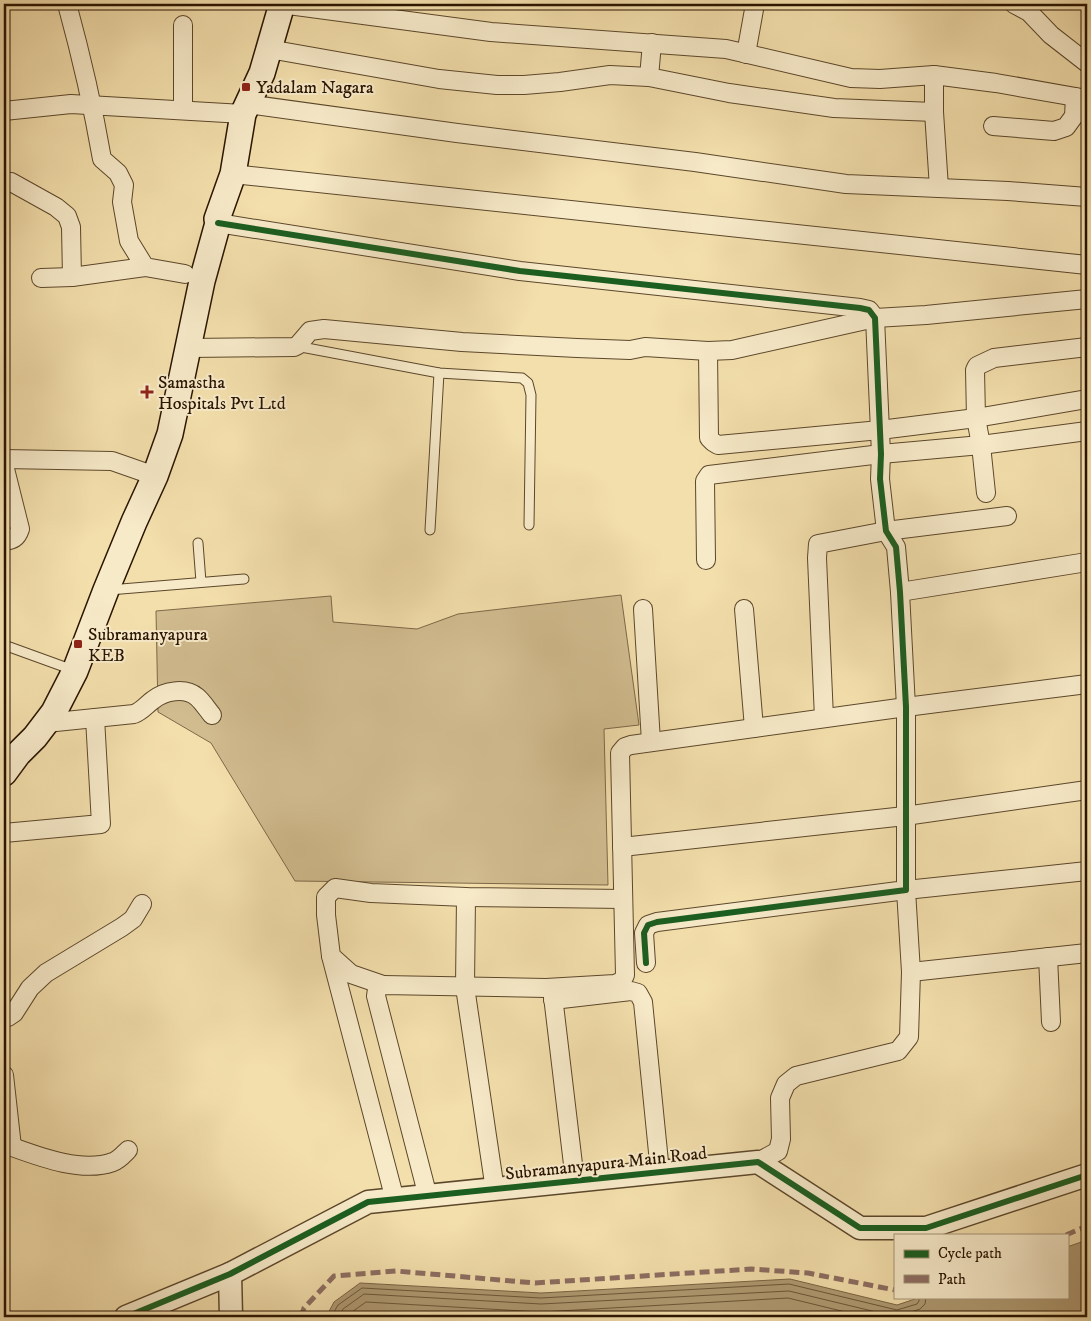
<svg xmlns="http://www.w3.org/2000/svg" width="1091" height="1321" font-family="'IM FELL DW Pica',serif">
<style>
.green{fill:#d1bc8f;stroke:#7e6848}
.water{fill:#af9a72;stroke:#7a6444}
.lines{fill:none;stroke-linecap:round;stroke-linejoin:round}
.shore{stroke:#6c5739;stroke-width:1}
.service-casing{stroke:#5c472b;stroke-width:11}
.minor-casing{stroke:#5c472b;stroke-width:20}
.tertiary-casing{stroke:#5c472b;stroke-width:25}
.secondary-casing{stroke:#2a1400;stroke-width:28}
.service{stroke:#f7eac9;stroke-width:9}
.minor{stroke:#f7eac9;stroke-width:18}
.tertiary{stroke:#f7eac9;stroke-width:22}
.secondary{stroke:#f7eac9;stroke-width:25}
.quiet{stroke:#8d6e63;stroke-width:5;stroke-dasharray:10 5;stroke-linecap:butt}
.cycleway-casing{stroke:#f7eac9;stroke-width:9}
.cycleway{stroke:#1b5e20;stroke-width:6}
.poi-dot{fill:#8f2418;stroke:#f7eac9;stroke-width:2}
.labels{text-anchor:middle;stroke-width:4;stroke-linejoin:round;paint-order:stroke}
.poi-label{font-size:18px;fill:#2a1400;stroke:#f7eac9;text-anchor:start}
.street-label{font-size:18px;fill:#2a1400;stroke:#f7eac9}
</style>
<rect width="100%" height="100%" fill="#f3dfac"/>
<filter id="stains"><feTurbulence type="fractalNoise" baseFrequency=".004" numOctaves="4"/><feColorMatrix values="0 0 0 0 .2 0 0 0 0 .09 0 0 0 0 .02 0 0 0 .5 -.17"/></filter>
<radialGradient id="worn" r=".72"><stop offset=".6" stop-color="#630" stop-opacity="0"/><stop offset="1" stop-color="#630" stop-opacity=".3"/></radialGradient>
<polygon class="green" points="621,595 639,725 604,729 608,885 295,881 211,743 158,712 156,611 331,596 333,622 417,629 458,614"/>
<polygon class="water" points="1087,1240 1087,1311 1076,1317 326,1317 334,1302 360,1283 541,1293 790,1279 897,1305 921,1297 1067,1297 1067,1247"/>
<g class="lines">
<g class="shore">
<polyline points="331,1317 338,1305 362,1288 541,1298 789,1284 897,1310 917,1304 919,1301 919,1297"/>
<polyline points="338,1317 343,1309 364,1294 541,1304 789,1291 897,1317 920,1309 925,1304 926,1297"/>
<polyline points="347,1317 349,1314 366,1302 541,1312 788,1298 866,1317"/>
</g>
<g class="service-casing">
<g id="service">
<polyline points="296,346 439,373 522,378 528,383 531,395 529,525"/>
<polyline points="430,530 439,373"/>
<polyline points="198,543 201,582"/>
<polyline points="109,590 244,579"/>
<polyline points="4,645 73,670"/>
</g>
</g>
<g class="minor-casing">
<g id="minor">
<path d="M 67,4 C 81,55 93,107 102,159 L 118,173 L 124,185 L 122,202 L 129,241 L 145,267 L 185,274"/>
<polyline points="281,4 491,32 726,49 851,78 880,79 934,75 996,83 1087,99"/>
<polyline points="1014,4 1029,12 1051,35 1087,63"/>
<polyline points="269,49 439,79 497,85 524,85 560,82 610,75 649,77 729,93 834,108 934,112"/>
<polyline points="746,54 755,4"/>
<polyline points="934,75 934,112 939,188"/>
<polyline points="649,77 652,43"/>
<polyline points="247,104 457,133 695,162 846,184 1008,191 1087,197"/>
<polyline points="183,110 183,25"/>
<polyline points="4,111 71,104 243,114"/>
<polyline points="993,126 1054,131 1066,127 1074,116 1075,97"/>
<polyline points="233,174 1087,265"/>
<polyline points="11,182 56,207 67,216 71,227 72,277"/>
<polyline points="218,223 520,271 860,308 869,310 875,318 881,454 880,479 886,531 896,547 900,592 906,707 906,890 657,922 648,925 644,933 646,963"/>
<polyline points="41,278 72,277 145,267"/>
<polyline points="188,348 294,347 298,345 310,331 324,329 462,342 577,348 630,350 645,347 708,351 732,350 875,318 926,315 1087,299"/>
<polyline points="708,351 709,438 713,442 718,445 880,430 976,418 1087,399"/>
<polyline points="4,459 112,461 155,476"/>
<path d="M 4,465 L 20,529 C 17,538 13,540 4,541"/>
<polyline points="986,493 981,445 976,418 975,370 977,366 994,358 1087,347"/>
<polyline points="706,560 705,481 709,475 881,454 981,445 1087,431"/>
<polyline points="900,592 1087,562"/>
<polyline points="643,609 651,742"/>
<polyline points="744,609 754,728"/>
<polyline points="824,718 817,558 818,544 886,531 1007,516"/>
<path d="M 46,723 L 134,714 C 142,711 146,705 153,700 C 164,691 185,687 197,697 C 202,701 207,709 212,715"/>
<polyline points="4,833 101,824 95,718"/>
<polyline points="622,847 905,816 1087,790"/>
<polyline points="1087,871 906,890 911,972 1087,953"/>
<polyline points="466,897 465,987 495,1190"/>
<polyline points="331,956 395,1200"/>
<polyline points="1048,957 1051,1022"/>
<polyline points="383,985 351,974 331,956 326,915 326,897 335,888 371,893 466,897 623,899"/>
<polyline points="552,988 575,1181"/>
<polyline points="553,1000 631,991 638,993 643,1002 660,1172"/>
<polyline points="4,1018 8,1017 14,1013 30,988 46,973 122,927 133,919 142,904"/>
<polyline points="4,1075 12,1147"/>
<path d="M 4,1144 C 35,1155 80,1174 113,1162 C 119,1160 124,1154 128,1150"/>
<polyline points="758,1162 778,1151 781,1139 780,1098 786,1084 796,1076 898,1051 909,1037 911,972"/>
<polyline points="428,1197 376,996 377,989 383,985 546,988 615,984 622,981 625,975 620,753 625,747 631,745 906,707 1087,684"/>
</g>
</g>
<g class="tertiary-casing">
<g id="tertiary">
<polyline points="230,1274 231,1317"/>
<polyline points="126,1317 230,1274 368,1202 758,1162 860,1228 926,1228 1087,1175"/>
</g>
</g>
<g class="secondary-casing">
<polyline id="secondary" points="4,773 18,754 35,737 54,712 75,671 106,590 134,522 155,476 170,434 202,281 218,223 217,219 233,174 243,114 262,73 282,4"/>
</g>
<use href="#service" class="service"/>
<use href="#minor" class="minor"/>
<use href="#tertiary" class="tertiary"/>
<use href="#secondary" class="secondary"/>
<g class="quiet">
<polyline points="1066,1235 1087,1226"/>
<polyline points="301,1317 304,1308 334,1276 396,1271 535,1283 751,1269 808,1273 895,1290"/>
<polyline points="1084,1317 1087,1306"/>
</g>
<g class="cycleway-casing">
<g id="cycleway">
<polyline points="218,223 520,271 860,308 869,310 875,318 881,454 880,479 886,531 896,547 900,592 906,707 906,890 657,922 648,925 644,933 646,963"/>
<polyline points="126,1317 230,1274 368,1202 758,1162 860,1228 926,1228 1087,1175"/>
</g>
</g>
<use href="#cycleway" class="cycleway"/>
</g>
<g class="poi-dot">
<rect x="241" y="82" width="10" height="10" rx="2.5"/>
<path d="M144.5 384.5h5v5h5v5h-5v5h-5v-5h-5v-5h5z"/>
<rect x="73" y="639" width="10" height="10" rx="2.5"/>
</g>
<g class="labels">
<g class="poi-label">
<text x="256" y="93">Yadalam Nagara</text>
<text x="158" y="388">Samastha<tspan x="158" dy="21">Hospitals Pvt Ltd</tspan></text>
<text x="88" y="640">Subramanyapura<tspan x="88" dy="21">KEB</tspan></text>
</g>
<g class="street-label">
<text transform="translate(606 1163) rotate(-6)" y="6">Subramanyapura Main Road</text>
</g>
</g>
<rect width="1091" height="1321" fill="none" stroke="#f3dfac" stroke-width="20"/>
<rect x="5" y="5" width="1081" height="1311" fill="none" stroke="#2a1400" stroke-width="2.5"/>
<rect x="10" y="10" width="1071" height="1301" fill="none" stroke="#2a1400"/>
<rect x="894" y="1234" width="175" height="65" fill="#f7eac9" stroke="#a59479"/>
<rect x="904" y="1250" width="25" height="8" fill="#1b5e20" stroke="#a59479"/>
<text x="938" y="1258" font-size="15" fill="#2a1400">Cycle path</text>
<rect x="904" y="1275" width="25" height="8" fill="#8d6e63" stroke="#a59479"/>
<text x="938" y="1284" font-size="15" fill="#2a1400">Path</text>
<rect width="100%" height="100%" filter="url(#stains)"/>
<rect width="100%" height="100%" fill="url(#worn)"/>
</svg>
